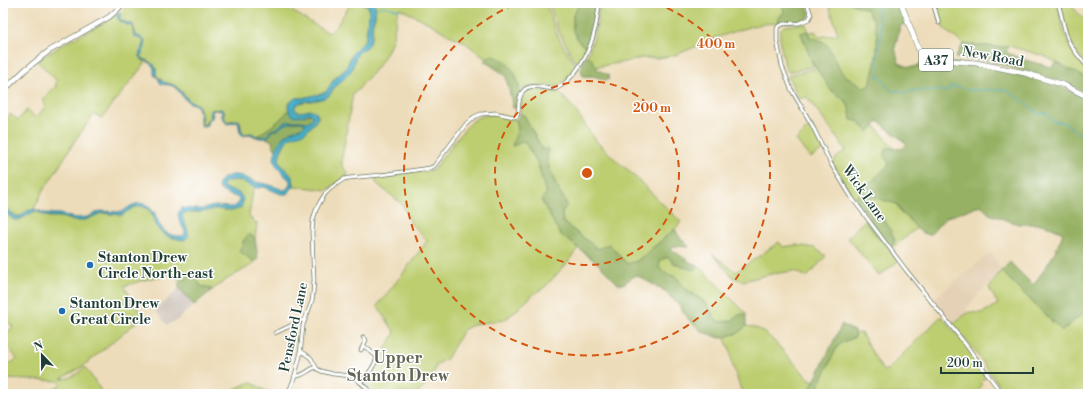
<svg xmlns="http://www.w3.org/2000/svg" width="1091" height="397" font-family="'Libre Bodoni',serif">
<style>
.built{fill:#e5d1b5}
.industrial{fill:#ccc2b8}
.green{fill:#bdce71;stroke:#6e8652}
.forest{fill:#96b163;stroke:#5a774c}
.water{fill:#47acc6;stroke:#33747d}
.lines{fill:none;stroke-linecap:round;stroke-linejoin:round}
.stream{stroke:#47acc6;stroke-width:1}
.minor-casing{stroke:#677563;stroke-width:4.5}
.secondary-casing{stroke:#677563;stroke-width:6}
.trunk-casing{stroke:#677563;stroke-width:6}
.minor{stroke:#fff;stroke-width:3}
.secondary{stroke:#fff;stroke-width:4.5}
.trunk{stroke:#fff;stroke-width:5}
.ring{fill:none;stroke:#d45610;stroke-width:2;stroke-dasharray:7 5}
.poi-dot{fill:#1f6fb2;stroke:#fff;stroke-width:1.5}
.labels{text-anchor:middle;stroke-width:3;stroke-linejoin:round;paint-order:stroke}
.shield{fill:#fff;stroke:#627771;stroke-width:1}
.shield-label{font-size:13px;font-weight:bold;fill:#1f3d34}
.street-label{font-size:14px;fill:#1f3d34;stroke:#fff}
.poi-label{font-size:14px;font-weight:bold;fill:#1f3d34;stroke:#fff;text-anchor:start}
.quarter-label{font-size:16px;font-weight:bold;fill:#646557;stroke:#fff}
.centre{fill:#d45610;stroke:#fff;stroke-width:2}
.ring-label{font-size:12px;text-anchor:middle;font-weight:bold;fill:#d45610;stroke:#fff;stroke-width:3;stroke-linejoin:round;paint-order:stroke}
</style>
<rect width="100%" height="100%" fill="#fff"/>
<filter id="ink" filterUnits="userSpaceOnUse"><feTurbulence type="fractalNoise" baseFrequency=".025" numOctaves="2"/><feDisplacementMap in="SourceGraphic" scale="8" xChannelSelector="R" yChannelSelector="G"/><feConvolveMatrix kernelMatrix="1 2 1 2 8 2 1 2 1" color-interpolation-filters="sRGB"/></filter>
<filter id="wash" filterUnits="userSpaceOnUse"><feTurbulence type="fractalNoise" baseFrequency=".012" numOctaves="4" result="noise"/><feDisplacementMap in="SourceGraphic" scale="16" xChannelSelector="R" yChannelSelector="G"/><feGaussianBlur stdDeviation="0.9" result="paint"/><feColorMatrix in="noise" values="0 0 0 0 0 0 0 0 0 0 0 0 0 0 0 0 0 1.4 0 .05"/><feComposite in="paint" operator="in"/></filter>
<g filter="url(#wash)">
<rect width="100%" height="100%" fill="#eddcb9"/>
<polygon class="built" points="991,252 1003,272 980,292 966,310 967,312 951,324 934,303 935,299 937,296"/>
<polygon class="industrial" points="179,288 194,305 176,321 167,325 155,310 162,305"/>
<g class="green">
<path d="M 127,3 L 278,3 L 329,33 L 337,25 L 351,3 L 363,3 L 369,7 L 369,14 L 365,39 L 350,58 L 346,69 L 334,79 L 326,92 L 320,94 L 302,98 L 295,98 L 289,103 L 288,107 L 289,109 C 281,121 269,128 257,136 L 251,133 L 245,134 L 242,133 L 240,121 L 235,120 L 226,122 L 224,117 L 224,110 L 211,110 L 210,112 L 211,116 L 207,120 L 205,125 L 202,125 C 200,118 201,112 198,105 L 189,101 L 182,92 L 174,85 L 163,82 L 160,78 L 156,76 C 156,73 157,71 156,69 C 154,62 143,62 141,56 C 140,52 146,48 144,40 L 136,35 L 133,24 C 128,23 122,22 119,19 L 120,13 L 126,7 Z"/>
<path d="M 374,3 L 546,3 C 551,16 554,29 561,42 C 565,50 575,61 577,69 L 557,87 C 544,87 528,81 519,94 L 519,84 L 514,72 L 488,57 L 486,59 L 463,41 L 447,34 L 431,24 L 399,8 C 396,17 395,27 393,36 C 390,52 377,68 366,80 C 361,85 359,91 353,93 L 342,158 L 342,165 L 348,173 L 347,176 L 327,190 L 294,186 C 294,168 271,168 282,149 C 284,145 286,141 288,138 C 291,136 294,136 297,135 C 306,132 313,126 318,118 L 318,116 L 303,112 L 297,111 L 294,108 L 295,105 L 298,103 L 317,100 L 329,96 L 335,86 L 352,69 L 357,53 L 366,47 L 372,37 L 373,22 L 375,18 L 376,7 Z"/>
<polygon points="549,3 578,3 578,7 573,15 573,30 579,42 586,47 581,61 576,62 567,47 558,30"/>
<polygon points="600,3 782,3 784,12 779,18 778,23 762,24 749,27 721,36 673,56 657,58 642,58 625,62 595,67 587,57 596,31"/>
<path d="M 828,3 L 852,3 L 852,4 L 866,9 C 869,13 873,18 874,23 C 881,43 875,65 870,85 L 864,88 C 857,81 847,79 841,71 C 835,64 831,48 825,43 C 821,40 815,39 810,37 L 808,33 L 815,31 L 819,37 L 838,34 Z"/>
<path d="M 934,3 L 1056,3 C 1059,9 1060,17 1062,24 C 1066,42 1075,56 1088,70 L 1088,79 L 1044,56 L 1009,46 L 999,47 L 963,44 L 944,29 L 940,22 Z"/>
<path d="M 1070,3 L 1077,12 L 1088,22 L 1088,65 C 1084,61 1080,57 1077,53 C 1067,38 1064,21 1061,4 Z"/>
<path d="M 117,14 L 120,21 L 124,23 L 127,25 L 132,26 L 133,33 L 137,38 L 142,39 L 144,41 L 144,46 L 140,53 L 142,60 L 146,62 L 108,110 L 105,115 L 102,118 L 94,114 L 74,142 L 59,167 L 44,189 L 34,209 C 30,210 25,211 23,215 C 15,218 9,211 3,206 L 3,123 L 4,123 L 10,114 L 18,120 L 27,110 L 36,118 L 45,107 L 43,98 L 56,86 L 56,80 L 37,61 L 65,43 L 107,21 Z"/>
<polygon points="805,23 809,31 801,33 812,62 814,66 788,72 786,70 780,43 780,30 784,26"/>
<polygon points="816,68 831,90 847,102 850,111 851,120 858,121 868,132 875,126 895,149 887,148 884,154 889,164 854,199 833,164 836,158 846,150 807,97 799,99 788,76 789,75"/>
<path d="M 530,89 L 559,92 L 575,110 L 597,142 L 619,163 L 628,170 L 681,222 L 675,229 L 637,261 L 627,264 L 609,244 L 598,249 L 563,222 L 562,212 L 567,204 L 556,185 L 547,161 L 548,149 L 543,150 L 524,115 L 520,114 C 521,104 521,95 530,89 Z"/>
<path d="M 495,114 L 511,119 L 516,120 L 518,128 L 513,146 L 524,141 L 538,164 L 546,194 L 541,200 L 560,234 L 578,248 L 569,261 L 546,286 L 534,294 L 511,315 L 504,320 L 475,324 L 463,330 L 447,359 L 442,361 L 436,366 L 432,378 L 421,390 L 416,394 L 375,394 L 363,381 L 369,376 L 395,333 L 379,308 L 377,306 L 404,272 L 427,241 L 419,231 L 411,224 L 407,213 L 401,203 L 376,183 L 376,177 L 392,176 L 409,172 L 430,171 L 435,168 C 444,156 465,125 477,118 C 482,115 489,115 495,114 Z"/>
<polygon points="811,125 824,150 810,158 796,140"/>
<path d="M 233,180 L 241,180 L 255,187 L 253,191 L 249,216 L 255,223 L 257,222 L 257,225 L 255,238 L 249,234 L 239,251 L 255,262 L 250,266 L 226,280 L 212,290 L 208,287 L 202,287 L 191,273 L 187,278 L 180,282 L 174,275 L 167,273 L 162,278 L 155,277 L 124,286 L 143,317 L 82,367 L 61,379 C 69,380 79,373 85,367 L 94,380 L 103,394 L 46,394 L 61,384 L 58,381 L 3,379 L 3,368 L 17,359 L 3,340 L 3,336 L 13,327 L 8,322 L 3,326 L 3,210 L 19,220 C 25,218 29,213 36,211 L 49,217 L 61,217 L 74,221 L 102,213 L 122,215 L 133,207 L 142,206 L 146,208 L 151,212 L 158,229 L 161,232 L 169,237 L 182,240 L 187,229 L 182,220 L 182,214 C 186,212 188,213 191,213 C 200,213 209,209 217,209 C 226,209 233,212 241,208 L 243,200 L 239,193 L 226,189 L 223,186 L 225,182 Z"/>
<path d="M 872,197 L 897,204 L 901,214 L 905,215 L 917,228 L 893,247 L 891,246 L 893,245 L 893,236 C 890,232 890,228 887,224 C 883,217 872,208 865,203 L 867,198 Z"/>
<polygon points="865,220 867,220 897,260 897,262 879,276 849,239 847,238"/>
<polygon points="779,242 783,247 796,245 815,248 826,256 807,277 795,271 771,274 743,281 734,278 712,254 736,272"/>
<polygon points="668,257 673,263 695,270 698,265 746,313 739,315 731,321 717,322 706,303 685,288 676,277 665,273 659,268 660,260"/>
<path d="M 1001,271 L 1062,331 L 1088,309 L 1088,394 L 1004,394 C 989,369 971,346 952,324 L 969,312 L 982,313 L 998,304 L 989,288 Z"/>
<polygon points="941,316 962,341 987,376 981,382 982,386 977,392 979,394 815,394 837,347 843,342 855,337 855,334 861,333 883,371 888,369"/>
<polygon points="746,326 753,327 761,330 772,339 808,378 814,381 808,394 747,394 741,390 732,363 730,350 724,337 738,333"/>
<polygon points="250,382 271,394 224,394"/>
</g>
<g class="forest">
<polygon points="578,3 598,3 593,29 586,47 579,42 573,30 573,15 578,7"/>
<polygon points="782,3 806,3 810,14 808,18 799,21 778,23 779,18 784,12"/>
<path d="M 852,3 L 900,3 L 907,23 L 900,26 L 895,48 L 899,63 C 911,68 915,70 925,59 L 980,66 L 1005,71 L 1056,85 L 1076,93 L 1088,101 L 1088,309 L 1062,331 L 1001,271 L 1010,262 L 1033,285 C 1045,269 1057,252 1063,233 L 1043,224 L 1018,224 L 989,214 L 981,205 L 945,218 L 930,235 C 927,234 923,233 921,232 C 914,228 909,216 902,214 L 897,204 L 872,197 L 868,198 L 866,203 C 879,213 890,225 895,241 L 891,246 L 880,240 L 866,223 L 869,217 L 854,199 L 889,164 L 884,154 L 887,148 L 902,149 L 907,144 L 878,121 L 875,126 L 868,132 L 858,121 L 851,120 L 850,111 L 847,102 L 831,90 L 812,62 L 801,33 L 807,31 L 810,37 C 815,39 821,40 825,43 C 831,48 835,64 841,71 C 847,79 857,81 864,88 L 870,85 C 875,65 881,43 874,23 C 873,18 869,13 866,9 L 852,4 Z"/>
<polygon points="963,44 999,47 1009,46 1006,52 1025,60 1051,67 1056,62 1088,79 1088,94 1063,82 1031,73 987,61 955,58"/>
<polygon points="493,55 506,62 514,72 519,84 519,94 516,108 513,108 506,77 501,72 484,61 488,57"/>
<path d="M 586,56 L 590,57 C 593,62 596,65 598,70 L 608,75 L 609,79 L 607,80 L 593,76 L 583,76 C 579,69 583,64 586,56 Z"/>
<path d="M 289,109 L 291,113 L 304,116 L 311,114 L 313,116 L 312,119 L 308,122 C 298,120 284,119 278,128 C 270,130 272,130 267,136 L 262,137 L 257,136 C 269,128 281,121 289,109 Z"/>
<path d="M 520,114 L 524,115 L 542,150 L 548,148 L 547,162 L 556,185 L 567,205 L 562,212 L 563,222 L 598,249 L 609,244 L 627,264 L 637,261 L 675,229 L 678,235 L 689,247 L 674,246 L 671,249 L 691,263 L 698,265 L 695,270 C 685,268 676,265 668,257 L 660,260 L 659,268 L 665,273 L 676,277 L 685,288 L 706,303 L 717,322 L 731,321 L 739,315 L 746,313 L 746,326 L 738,333 L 720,338 L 703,332 L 690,321 L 680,307 L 665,291 L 636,275 L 623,284 L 618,284 L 596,262 L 560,234 L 541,199 L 546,194 L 538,164 L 525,141 L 512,146 L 518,128 L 516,120 Z"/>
<path d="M 301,122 L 306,124 C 299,131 290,130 285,135 C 281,139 279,145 276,150 L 273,146 L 272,141 L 266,138 L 270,135 L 272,130 L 278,130 C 284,122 293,123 301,122 Z"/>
<polygon points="249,234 255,238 258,259 255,262 239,251 244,240"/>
<polygon points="192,273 202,287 208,287 212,290 194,305 179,288 179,282 187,278 188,274"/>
<polygon points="842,324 855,332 855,337 843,342 837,347 815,394 808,394"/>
</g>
<path class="water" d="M 363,3 L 374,3 C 377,9 375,14 373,21 C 371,29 373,37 368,45 C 365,49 359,50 357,55 C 354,59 354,65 352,69 C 348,77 340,81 335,87 C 332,90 331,95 327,97 C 318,102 302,99 295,106 L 295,110 L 299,112 C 307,112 315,105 318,117 C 315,122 310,128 306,132 C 298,137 290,134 285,143 C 268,172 294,164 294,186 L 287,194 L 281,194 L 264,187 L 257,188 L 238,180 L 228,181 L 223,184 L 224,188 C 235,193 247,191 241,208 L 232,211 L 216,209 L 201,212 L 183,213 L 182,215 C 183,223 190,229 188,237 L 185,240 L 169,237 L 161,232 L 158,229 L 151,212 L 148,209 L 142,206 L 134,207 L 122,215 L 102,213 L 88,219 L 80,221 L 75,221 L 61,217 L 46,216 L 36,211 C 27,214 23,220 14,220 L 9,216 L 3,210 L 3,206 L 15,216 L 18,217 L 23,215 L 27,211 L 34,209 L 45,213 L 61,214 L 74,218 L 88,217 L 100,211 L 122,212 C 129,207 137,200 147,205 C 150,207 151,210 154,212 C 162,229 161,235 182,236 L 185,234 L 185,232 C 182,224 174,216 181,208 L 201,209 L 215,206 L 233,207 L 238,204 L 239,200 L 238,198 C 233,195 227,195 223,192 C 210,183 227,174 236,175 C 242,175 248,179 253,181 C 257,183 262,183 266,184 C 272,185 278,188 283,190 C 288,190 290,185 290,181 C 278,167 268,164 279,144 C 281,140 283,136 287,134 C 293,129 299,131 306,124 C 299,119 283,123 278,130 L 272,130 C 271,132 270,134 269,136 C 264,141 255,137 250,134 L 244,136 L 240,133 L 238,122 L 227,124 L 222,117 L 222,111 L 213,110 L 212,112 L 213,115 L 212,118 L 209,120 L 206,126 L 202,127 C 199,121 201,114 198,108 C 196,103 192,105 188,102 C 182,98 179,88 172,86 C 168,84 165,86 160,83 L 158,78 L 154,75 L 154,68 C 153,67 151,64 150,63 C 145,60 138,60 140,52 C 142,48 145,46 143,40 L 135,37 L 132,26 L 127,25 L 124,23 L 120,21 L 117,18 L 117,15 L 120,13 L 120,20 L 127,23 L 132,24 L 136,35 C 138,36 140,37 142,38 C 149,43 143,51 141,56 C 144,61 155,62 156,69 C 157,71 156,73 156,76 L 159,78 L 163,82 L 174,85 L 182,92 L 189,101 C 191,102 193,102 195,103 C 202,106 201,119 202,125 L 205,125 L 207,120 L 211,116 L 210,112 L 211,110 L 222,109 L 224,111 L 224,117 L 227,122 L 239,120 L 242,133 L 245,134 L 251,133 L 257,136 L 263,137 L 267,135 L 271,130 L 278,128 L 281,124 L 289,121 L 300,121 L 308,122 L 312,119 L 313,116 L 310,113 C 300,116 289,121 288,105 L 295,98 L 302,98 L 320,94 L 326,92 L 334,79 L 346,69 L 353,52 L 363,43 L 366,38 L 369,14 L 369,7 Z"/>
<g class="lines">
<g class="stream">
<polyline points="874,3 878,10 881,37 877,60 880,71 877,76 883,79 886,86 893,92 897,90 906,93 911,91 927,90 948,91 951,86 961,88"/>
<polyline points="377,7 388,7 400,10"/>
<path d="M 965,89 L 969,90 L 1006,90 L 1034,109 L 1037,114 L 1046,113 C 1051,120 1054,123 1063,122 L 1088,140"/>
</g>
</g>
</g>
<g filter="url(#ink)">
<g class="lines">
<g class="minor-casing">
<g id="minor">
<polyline points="807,3 811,15 809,19 799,23 783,24 778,27 777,29 777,41 782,66 791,89 812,125 831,164 852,198 906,270 963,341 1002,394"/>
<polyline points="933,3 939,23"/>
<path d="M 1058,3 C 1062,16 1064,30 1069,42 C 1074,52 1081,59 1088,67"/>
<polyline points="275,333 305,319"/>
<polyline points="361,350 366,340 363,337"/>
<polyline points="301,351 311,358 317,369 321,371 333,374 351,376 360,382 373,394"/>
<path d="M 295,376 C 303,377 309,369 316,367"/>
<path d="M 360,382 C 368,375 374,367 377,358 L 375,355 L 364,346"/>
<path d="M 288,394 L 294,379 L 300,356 L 303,325 L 312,301 L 313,293 L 314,280 L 313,260 L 312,233 L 313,220 L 316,210 L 320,202 L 325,194 L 331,188 L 344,179 L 349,178 L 381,175 L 430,168 L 434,166 L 466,124 L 474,117 L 481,114 L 495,113 L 514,117 L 517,116 C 520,107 517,97 524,90 C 532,83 545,89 554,89 C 559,88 564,84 567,81 C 588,62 597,31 599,3"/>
</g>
</g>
<g class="secondary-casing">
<polyline id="secondary" points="3,91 26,69 49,51 109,17 117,10 123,3"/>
</g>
<g class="trunk-casing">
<polyline id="trunk" points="901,3 918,48 923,54 931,59 976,63 1025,73 1064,85 1088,97"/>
</g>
<use href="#minor" class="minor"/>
<use href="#secondary" class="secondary"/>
<use href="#trunk" class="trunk"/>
</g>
</g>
<g class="ring">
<circle cx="587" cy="173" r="92"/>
<path d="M656 3A183 183 0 1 1 518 3"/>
</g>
<g class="poi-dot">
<circle cx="90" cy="265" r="4"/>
<circle cx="62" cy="311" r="4"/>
</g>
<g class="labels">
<rect class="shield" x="919" y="49" width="34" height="22" rx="3"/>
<g class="shield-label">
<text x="936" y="65">A37</text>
</g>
<g class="street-label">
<text transform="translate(993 56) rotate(10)" y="5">New Road</text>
<text transform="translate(865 193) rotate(55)" y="5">Wick Lane</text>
<text transform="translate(293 327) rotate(-78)" y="5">Pensford Lane</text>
</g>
<g class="poi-label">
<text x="98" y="262">Stanton Drew<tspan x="98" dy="16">Circle North-east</tspan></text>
<text x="70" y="308">Stanton Drew<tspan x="70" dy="16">Great Circle</tspan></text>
</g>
<g class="quarter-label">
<text x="398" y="363">Upper<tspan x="398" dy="18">Stanton Drew</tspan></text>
</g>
</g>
<circle cx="587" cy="173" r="6" class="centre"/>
<g class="ring-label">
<text x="716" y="48">400 m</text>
<text x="652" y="112">200 m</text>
</g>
<rect width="1091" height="397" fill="none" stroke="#fff" stroke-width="16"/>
<g transform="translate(42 355) rotate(338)" stroke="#ffffff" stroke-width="3" paint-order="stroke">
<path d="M0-3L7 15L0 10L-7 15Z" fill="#1f3d34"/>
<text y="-6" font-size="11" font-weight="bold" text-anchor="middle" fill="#1f3d34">N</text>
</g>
<path d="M941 367v6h92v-6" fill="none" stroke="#1f3d34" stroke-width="2"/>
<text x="947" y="367" font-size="12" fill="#1f3d34" stroke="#ffffff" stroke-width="3" paint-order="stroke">200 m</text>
</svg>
